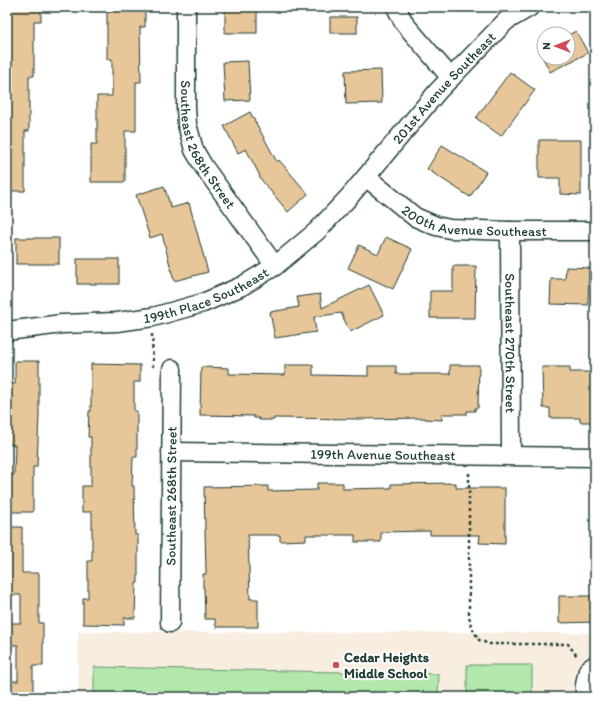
<svg xmlns="http://www.w3.org/2000/svg" width="602" height="704" font-family="Itim,sans-serif">
<style>
.built{fill:#f8eee0}
.green{fill:#b2e8ab;stroke:#689270}
.building{fill:#e7c699;stroke:#1f3d34}
.lines{fill:none;stroke-linecap:round;stroke-linejoin:round}
.minor-casing{stroke:#1f3d34;stroke-width:21}
.path{stroke:#1f3d34;stroke-width:2.5;stroke-dasharray:3 3;stroke-linecap:butt}
.minor{stroke:#fff;stroke-width:18}
.poi-dot{fill:#d1495b;stroke:#fff;stroke-width:1.5}
.labels{text-anchor:middle;stroke-width:4;stroke-linejoin:round;paint-order:stroke}
.street-label{font-size:14px;fill:#1f3d34;stroke:#fff}
.poi-label{font-size:14px;font-weight:bold;fill:#1f3d34;stroke:#fff;text-anchor:start}
</style>
<rect width="100%" height="100%" fill="#fff"/>
<filter id="ink" filterUnits="userSpaceOnUse"><feTurbulence type="fractalNoise" baseFrequency=".025" numOctaves="2"/><feDisplacementMap in="SourceGraphic" scale="8" xChannelSelector="R" yChannelSelector="G"/><feConvolveMatrix kernelMatrix="1 2 1 2 8 2 1 2 1" color-interpolation-filters="sRGB"/></filter>
<g filter="url(#ink)">
<polygon class="built" points="78,632 595,633 595,697 78,697"/>
<g class="green">
<rect x="467" y="665" width="65" height="30"/>
<polygon points="94,667 439,674 438,697 94,697"/>
</g>
<g class="building">
<polygon points="7,7 41,7 41,21 34,21 34,76 29,76 29,131 25,131 25,191 7,191"/>
<polygon points="107,7 145,7 145,27 140,27 141,82 136,82 136,131 125,131 125,182 91,182 91,144 97,144 97,96 112,96 112,59 107,59"/>
<rect x="225" y="7" width="32" height="26"/>
<rect x="330" y="17" width="27" height="16"/>
<polygon points="576,31 588,53 550,72 539,50 544,47 544,58 568,58 568,35"/>
<polygon points="248,61 250,100 225,101 223,62"/>
<polygon points="381,70 382,103 346,104 345,71"/>
<polygon points="510,72 535,90 501,136 476,118"/>
<polygon points="250,112 277,162 279,160 308,194 288,212 259,177 260,176 246,149 238,153 224,126"/>
<polygon points="539,140 581,140 581,195 560,194 560,178 539,178"/>
<polygon points="442,145 486,172 470,197 427,169"/>
<polygon points="164,186 171,208 189,203 208,272 174,281 162,234 150,238 136,195"/>
<polygon points="386,237 412,249 393,289 348,268 359,245 378,254"/>
<rect x="16" y="238" width="43" height="26"/>
<rect x="77" y="259" width="42" height="25"/>
<polygon points="453,266 476,266 475,318 430,318 430,291 453,291"/>
<polygon points="566,267 589,268 588,305 550,304 551,279 565,279"/>
<polygon points="369,285 384,315 350,332 341,313 314,317 316,332 275,338 270,312 299,307 297,297 320,294 322,308"/>
<polygon points="15,361 39,361 39,414 37,467 33,467 33,512 9,512 9,497 7,497 7,475 14,475 15,445 7,444 7,384 15,384"/>
<polygon points="91,364 140,365 140,382 134,382 134,411 137,411 137,457 133,457 132,486 134,486 135,535 138,535 138,583 136,583 135,618 124,618 124,625 83,624 83,598 88,598 88,561 92,561 92,512 82,512 82,486 91,486 91,437 88,437 89,411 91,411"/>
<polygon points="285,365 313,365 313,375 368,376 368,366 396,366 396,374 450,374 450,365 479,365 478,408 475,408 475,411 467,411 467,414 442,414 442,420 425,419 425,418 358,419 274,418 274,420 259,420 259,418 254,418 254,416 200,415 201,367 229,368 229,374 285,375"/>
<polygon points="542,367 570,367 570,372 595,372 595,422 580,422 580,418 550,418 550,408 543,408"/>
<polygon points="317,483 343,483 343,489 391,488 391,484 456,483 456,488 505,488 505,544 479,543 480,535 430,535 430,531 381,532 381,542 355,542 355,535 306,535 306,540 280,541 280,535 248,535 250,599 258,599 258,627 216,627 215,619 205,619 204,588 203,588 203,574 206,574 204,487 268,486 268,491 317,490"/>
<polygon points="7,527 22,527 22,573 39,573 39,623 43,623 43,666 33,666 33,697 7,697 7,681 18,681 18,645 7,645 7,623 21,623 21,595 7,595"/>
<polygon points="559,596 595,596 595,622 559,623"/>
</g>
<g class="lines">
<g class="minor-casing">
<g id="minor">
<path id="s1" d="M 186,7 L 186,107 L 187,124 L 194,150 L 204,167 L 275,266"/>
<polyline points="396,7 404,23 451,78"/>
<path id="s2" d="M 366,177 L 415,217 L 436,226 L 450,229 L 510,231 L 595,231"/>
<path id="s3" d="M 510,231 L 511,455"/>
<path id="s4" d="M 7,331 L 62,324 L 117,322 L 153,317 L 203,303 L 242,286 L 275,266 L 317,231 L 349,197 L 438,91 L 506,21 L 530,7"/>
<path id="s5" d="M 171,452 L 595,457"/>
<path id="s6" d="M 170,623 L 172,369"/>
<polyline points="585,697 585,685 588,670 595,665"/>
</g>
</g>
<g class="path">
<polyline points="152,334 153,367"/>
<polyline points="469,473 469,616 471,626 479,640 489,644 568,644 577,656"/>
</g>
<use href="#minor" class="minor"/>
</g>
</g>
<circle class="poi-dot" cx="336" cy="665" r="4"/>
<g class="labels">
<g class="street-label">
<text dy="5" stroke="none"><textPath href="#s4" startOffset="526">201st Avenue Southeast</textPath></text>
<text dy="5" stroke="none"><textPath href="#s1" startOffset="143">Southeast 268th Street</textPath></text>
<text dy="5" stroke="none"><textPath href="#s2" startOffset="123">200th Avenue Southeast</textPath></text>
<text dy="5" stroke="none"><textPath href="#s4" startOffset="204">199th Place Southeast</textPath></text>
<text dy="5" stroke="none"><textPath href="#s3" startOffset="112">Southeast 270th Street</textPath></text>
<text dy="5" stroke="none"><textPath href="#s5" startOffset="212">199th Avenue Southeast</textPath></text>
<text dy="5" stroke="none"><textPath href="#s6" startOffset="127">Southeast 268th Street</textPath></text>
</g>
<g class="poi-label">
<text x="344" y="662">Cedar Heights<tspan x="344" dy="16">Middle School</tspan></text>
</g>
</g>
<rect width="602" height="704" fill="none" stroke="#fff" stroke-width="24"/>
<rect x="12" y="12" width="578" height="680" fill="none" stroke="#1f3d34" stroke-width="1.5" filter="url(#ink)"/>
<g transform="translate(556 46) rotate(270)"><circle r="19" fill="#ffffff" stroke="#a5b1ae"/>
<path d="M0-3L7 15L0 10L-7 15Z" fill="#d1495b"/>
<text y="-6" font-size="11" font-weight="bold" text-anchor="middle" fill="#1f3d34">N</text>
</g>
</svg>
